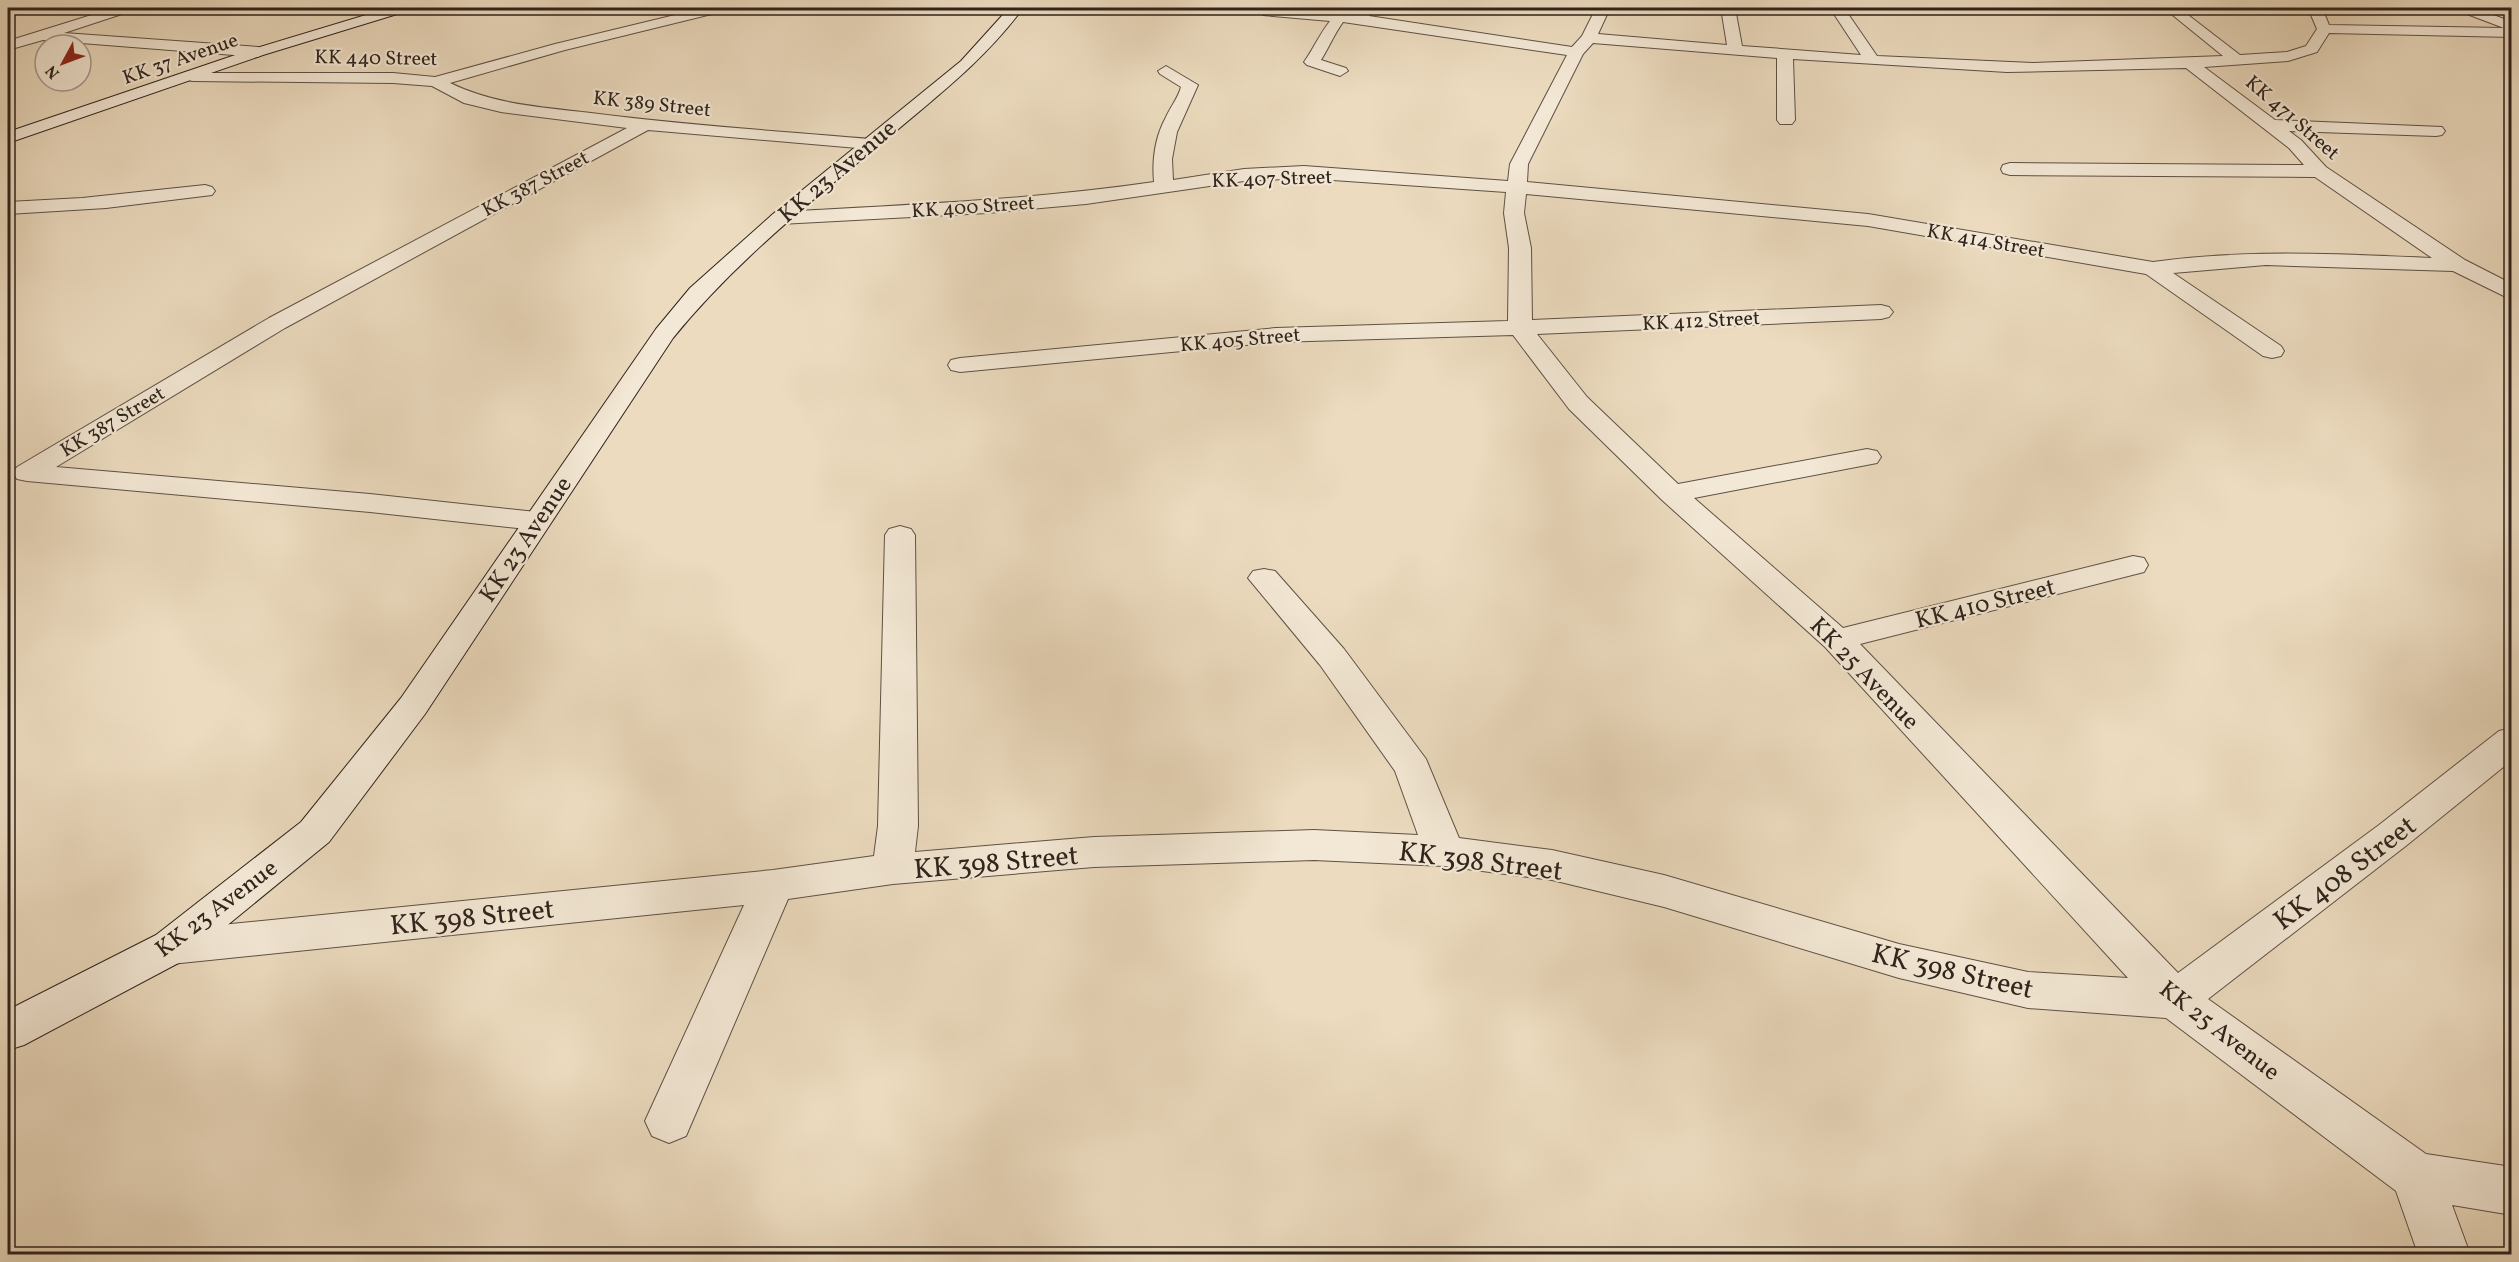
<svg xmlns="http://www.w3.org/2000/svg" width="2519" height="1262" font-family="Vollkorn,serif">
<style>
.lines{fill:none;stroke-linecap:round;stroke-linejoin:round}
.minor-casing{stroke:#5e5145;stroke-width:2}
.secondary-casing{stroke:#2e231c;stroke-width:2}
.minor{fill:#f3e8d5;fill-rule:evenodd}
.secondary{fill:#f3e8d5;fill-rule:evenodd}
.labels{text-anchor:middle;stroke-width:4.5;stroke-linejoin:round;paint-order:stroke}
.far-street-label{font-size:20px;fill:#2e231c;stroke:#f3e8d5}
.street-label{font-size:24px;fill:#2e231c;stroke:#f3e8d5}
.near-street-label{font-size:28px;fill:#2e231c;stroke:#f3e8d5}
</style>
<rect width="100%" height="100%" fill="#ecdbbf"/>
<filter id="stains"><feTurbulence type="fractalNoise" baseFrequency=".00333" numOctaves="4"/><feColorMatrix values="0 0 0 0 .2 0 0 0 0 .09 0 0 0 0 .02 0 0 0 .5 -.17"/></filter>
<radialGradient id="worn" r=".72"><stop offset=".6" stop-color="#630" stop-opacity="0"/><stop offset="1" stop-color="#630" stop-opacity=".3"/></radialGradient>
<g class="lines">
<g class="minor-casing">
<g id="minor">
<polygon points="114,8 133,8 131,11 64,33 258,47 266,52 258,57 43,40 8,50 8,41"/>
<path d="M 704,8 L 726,8 L 724,11 L 565,50 L 450,83 C 496,105 541,107 591,113 C 684,125 776,131 869,139 L 875,140 L 878,144 L 875,148 L 869,149 L 648,130 L 285,328 L 56,467 L 370,494 L 536,512 L 546,515 L 551,521 L 546,527 L 536,530 L 370,512 L 27,481 L 17,479 L 13,473 L 17,467 L 269,318 L 627,128 L 501,112 L 464,103 L 432,86 L 393,83 L 192,81 L 186,79 L 184,76 L 186,73 L 393,73 L 435,77 L 555,44 Z"/>
<polygon points="898,8 913,8 906,12"/>
<path d="M 1268,8 L 1355,15 L 1362,8 L 1376,8 L 1369,16 L 1572,47 L 1582,36 L 1596,8 L 1610,8 L 1598,34 L 1727,45 L 1721,8 L 1735,8 L 1742,46 L 1861,55 L 1830,8 L 1844,8 L 1877,56 L 2033,63 L 2223,56 L 2164,8 L 2179,8 L 2240,55 L 2287,52 L 2306,46 L 2317,29 L 2308,8 L 2322,8 L 2329,25 L 2504,28 L 2459,11 L 2457,8 L 2475,8 L 2512,22 L 2512,37 L 2329,33 L 2317,52 L 2288,61 L 2204,67 L 2275,120 L 2442,127 L 2445,131 L 2442,135 L 2436,136 L 2289,131 L 2301,140 L 2326,167 L 2465,260 L 2512,284 L 2512,300 L 2453,271 L 2266,265 L 2173,273 L 2281,346 L 2284,351 L 2281,356 L 2272,358 L 2263,356 L 2146,274 L 1868,226 L 1526,194 L 1524,213 L 1531,248 L 1532,320 L 1881,305 L 1889,307 L 1893,312 L 1889,317 L 1881,319 L 1537,334 L 1587,397 L 1678,484 L 1867,449 L 1877,451 L 1881,457 L 1877,463 L 1694,498 L 1843,628 L 2133,556 L 2144,558 L 2148,565 L 2144,572 L 1860,644 L 2178,973 L 2379,825 L 2499,731 L 2512,728 L 2512,760 L 2407,845 L 2208,999 L 2426,1154 L 2512,1167 L 2512,1215 L 2452,1205 L 2470,1254 L 2418,1254 L 2396,1191 L 2166,1018 L 2028,1008 L 1899,978 L 1664,907 L 1552,880 L 1444,866 L 1314,860 L 1094,867 L 893,884 L 788,899 L 686,1136 L 669,1143 L 652,1136 L 645,1121 L 744,905 L 171,964 L 156,959 L 150,947 L 156,935 L 171,930 L 773,870 L 874,856 L 878,826 L 885,535 L 889,529 L 900,526 L 911,529 L 915,535 L 918,826 L 915,852 L 1094,837 L 1314,830 L 1418,835 L 1395,771 L 1320,665 L 1248,578 L 1253,571 L 1264,569 L 1275,571 L 1344,649 L 1426,759 L 1459,838 L 1552,850 L 1664,875 L 1899,944 L 2028,972 L 2128,978 L 1825,647 L 1662,500 L 1569,409 L 1513,335 L 1276,342 L 960,372 L 951,370 L 948,365 L 951,360 L 960,358 L 1276,328 L 1508,321 L 1509,248 L 1504,213 L 1506,192 L 1304,178 L 1244,181 L 1086,204 L 987,213 L 780,224 L 773,222 L 770,218 L 773,214 L 780,212 C 905,205 1030,200 1154,182 C 1152,160 1155,137 1166,117 C 1171,106 1178,98 1181,87 L 1160,74 L 1158,71 L 1166,66 L 1198,85 L 1177,132 L 1172,159 L 1173,180 L 1244,169 L 1304,166 L 1508,181 L 1510,164 L 1567,55 L 1343,22 C 1334,35 1329,47 1321,60 L 1346,68 L 1348,71 L 1340,76 L 1307,65 L 1304,62 C 1314,48 1319,35 1330,21 L 1263,15 L 1261,12 ZM 1593,43 L 1777,58 L 1777,120 L 1780,124 L 1792,124 L 1795,120 L 1793,59 L 2007,72 L 2186,68 L 2289,148 L 2304,165 L 2010,163 L 2003,165 L 2001,169 L 2003,173 L 2010,175 L 2315,177 L 2432,258 C 2338,254 2246,249 2153,262 L 1868,214 L 1527,182 L 1528,164 L 1583,54 Z"/>
<polygon points="205,185 212,187 215,191 212,195 106,208 8,214 8,202 82,198"/>
</g>
</g>
<g class="secondary-casing">
<g id="secondary">
<polygon points="389,8 409,8 407,11 263,55 8,143 8,132 253,49"/>
<path d="M 1009,8 L 1023,8 C 988,56 941,93 896,131 C 818,196 737,259 673,338 L 425,714 L 329,842 L 186,959 L 24,1045 L 8,1050 L 8,1010 L 156,935 L 301,822 L 401,698 L 656,329 L 690,288 L 773,214 L 961,61 Z"/>
</g>
</g>
<use href="#minor" class="minor"/>
<use href="#secondary" class="secondary"/>
</g>
<g class="labels">
<g class="far-street-label">
<text transform="translate(376 57) rotate(1)" y="7">KK 440 Street</text>
<text transform="translate(180 58) rotate(-19)" y="7">KK 37 Avenue</text>
<text transform="translate(652 103) rotate(6)" y="7">KK 389 Street</text>
<text transform="translate(2293 117) rotate(41)" y="7">KK 471 Street</text>
<text transform="translate(1272 178) rotate(-2)" y="7">KK 407 Street</text>
<text transform="translate(535 183) rotate(-28)" y="7">KK 387 Street</text>
<text transform="translate(973 206) rotate(-4)" y="7">KK 400 Street</text>
<text transform="translate(1986 240) rotate(10)" y="7">KK 414 Street</text>
<text transform="translate(1701 320) rotate(-3)" y="7">KK 412 Street</text>
<text transform="translate(1240 339) rotate(-5)" y="7">KK 405 Street</text>
<text transform="translate(112 421) rotate(-31)" y="7">KK 387 Street</text>
</g>
<g class="street-label">
<text transform="translate(837 171) rotate(-40)" y="8">KK 23 Avenue</text>
<text transform="translate(525 539) rotate(-56)" y="8">KK 23 Avenue</text>
<text transform="translate(1985 603) rotate(-14)" y="8">KK 410 Street</text>
<text transform="translate(1865 673) rotate(46)" y="8">KK 25 Avenue</text>
<text transform="translate(216 908) rotate(-37)" y="8">KK 23 Avenue</text>
<text transform="translate(2220 1030) rotate(38)" y="8">KK 25 Avenue</text>
</g>
<g class="near-street-label">
<text transform="translate(1481 860) rotate(7)" y="10">KK 398 Street</text>
<text transform="translate(996 861) rotate(-5)" y="10">KK 398 Street</text>
<text transform="translate(2344 872) rotate(-37)" y="10">KK 408 Street</text>
<text transform="translate(472 916) rotate(-6)" y="10">KK 398 Street</text>
<text transform="translate(1953 970) rotate(13)" y="10">KK 398 Street</text>
</g>
</g>
<rect width="2519" height="1262" fill="none" stroke="#ecdbbf" stroke-width="30"/>
<rect x="9" y="9" width="2501" height="1244" fill="none" stroke="#2e231c" stroke-width="3"/>
<rect x="15" y="15" width="2489" height="1232" fill="none" stroke="#2e231c" stroke-width="1.5"/>
<g transform="translate(63 63) rotate(229)"><circle r="28" fill="#f3e8d5" stroke="#a4998b" stroke-width="1.5"/>
<path d="M0-4.5L10 22L0 15L-10 22Z" fill="#8f2418"/>
<text y="-9" font-size="16" font-weight="bold" text-anchor="middle" fill="#2e231c">N</text>
</g>
<rect width="100%" height="100%" filter="url(#stains)"/>
<rect width="100%" height="100%" fill="url(#worn)"/>
</svg>
